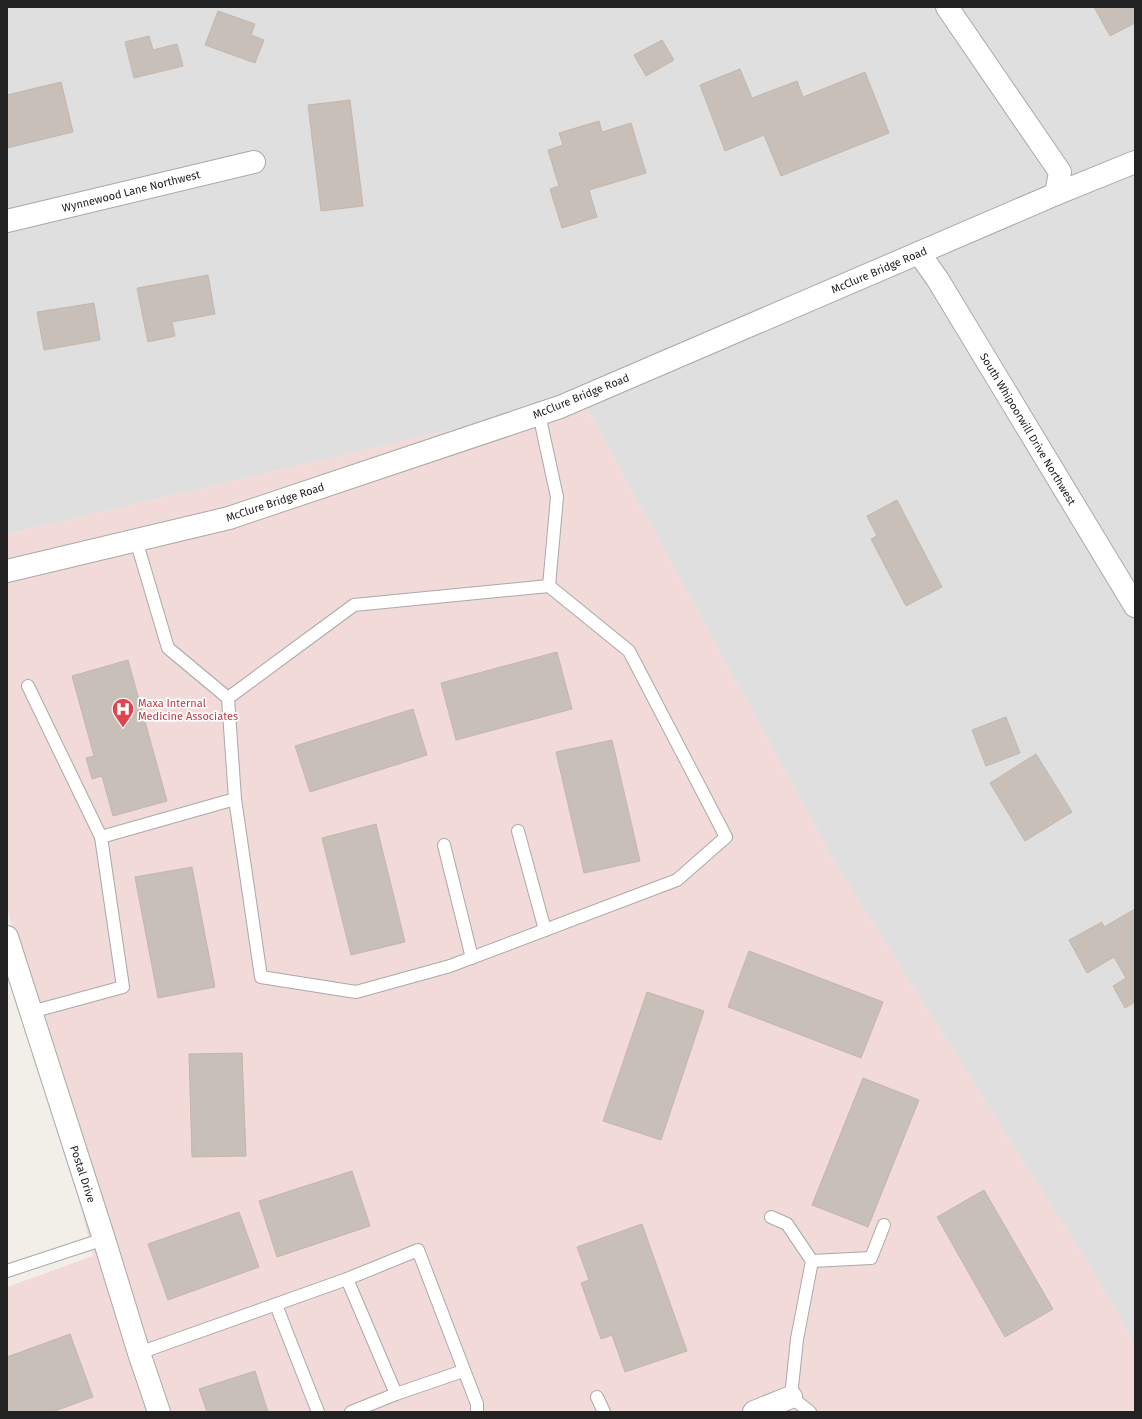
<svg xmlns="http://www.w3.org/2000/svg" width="1142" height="1419" font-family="'Fira Sans',sans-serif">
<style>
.residential{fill:#e0dfdf}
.commercial{fill:#f2dad9}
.building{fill:#c7bfb8;stroke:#c4b6ab}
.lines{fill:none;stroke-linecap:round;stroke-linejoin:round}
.service-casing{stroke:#a9a9a9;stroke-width:14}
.minor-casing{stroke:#a9a9a9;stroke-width:24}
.tertiary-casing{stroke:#a9a9a9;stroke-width:24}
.service{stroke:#fff;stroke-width:12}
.minor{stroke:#fff;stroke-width:22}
.tertiary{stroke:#fff;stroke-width:22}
.labels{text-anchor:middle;stroke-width:3.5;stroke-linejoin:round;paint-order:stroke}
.street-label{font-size:11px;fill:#222;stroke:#fff}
.health-label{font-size:11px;fill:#be3a42;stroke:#fff;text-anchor:start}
</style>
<rect width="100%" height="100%" fill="#f2efe9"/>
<polygon class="residential" points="7,7 1135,7 1135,1344 1099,1281 838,868 582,399 7,534"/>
<polygon class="commercial" points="582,399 838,868 1099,1281 1135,1344 1135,1412 7,1412 7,1287 93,1256 7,907 7,534"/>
<g class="building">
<polygon points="1094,7 1135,7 1135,23 1110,36"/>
<polygon points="218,11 255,24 251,35 264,40 255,63 205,45"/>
<polygon points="149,36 153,50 177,44 183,66 134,78 125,42"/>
<polygon points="662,40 674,60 646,76 634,55"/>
<polygon points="740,69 752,98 797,81 803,97 865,72 889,133 781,176 764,135 725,151 700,85"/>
<polygon points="61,82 73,132 7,148 7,95"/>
<polygon points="350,100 363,206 321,211 308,105"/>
<polygon points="599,121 602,132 631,123 646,173 589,190 597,217 562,228 550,189 559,186 548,150 563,145 559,133"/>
<polygon points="208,275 215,314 172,322 175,336 148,342 137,288"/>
<polygon points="94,303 100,340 44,350 37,312"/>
<polygon points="897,500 942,587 906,606 871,539 877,536 867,516"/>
<polygon points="557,652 572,709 456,740 441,683"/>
<polygon points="128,660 167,801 113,816 102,776 92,779 86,758 94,756 72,676"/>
<polygon points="413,709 427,755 310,792 295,746"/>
<polygon points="1006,717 1020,753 986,766 972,730"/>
<polygon points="612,740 640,861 584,873 556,752"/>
<polygon points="1036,754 1072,812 1025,841 990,783"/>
<polygon points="376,824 405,942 351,955 322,838"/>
<polygon points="192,867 215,987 158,998 135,877"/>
<polygon points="1135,909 1135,1002 1125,1008 1113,986 1126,978 1114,957 1087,973 1069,940 1102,922 1104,927"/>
<polygon points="749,951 883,1002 861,1058 728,1007"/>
<polygon points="647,992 704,1011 661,1140 603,1121"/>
<polygon points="242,1053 246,1156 192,1157 189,1054"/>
<polygon points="863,1078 919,1100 868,1227 812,1205"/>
<polygon points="352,1171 370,1226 277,1257 259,1201"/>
<polygon points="984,1190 1053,1309 1005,1337 937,1217"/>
<polygon points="239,1212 259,1267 168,1300 148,1244"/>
<polygon points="642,1224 687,1351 625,1372 612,1335 601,1339 581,1283 589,1280 577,1247"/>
<polygon points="70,1334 93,1397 52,1412 7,1412 7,1357"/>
<polygon points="255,1371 268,1412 207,1412 199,1389"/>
</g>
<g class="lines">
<g class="service-casing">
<g id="service">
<polyline points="539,414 557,497 549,586"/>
<polyline points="136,540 168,648 228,698"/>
<polyline points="28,686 101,837"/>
<polyline points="518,831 545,930"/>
<polyline points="444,845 472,958"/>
<polyline points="31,1012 123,987 101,837 235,799 228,698 354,605 549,586 629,651 726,837 677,880 450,966 356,992 261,977 235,799"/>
<polyline points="771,1217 787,1224 812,1261 797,1339 791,1397 810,1412"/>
<polyline points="812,1261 871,1258 884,1225"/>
<polyline points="7,1271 104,1239"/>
<polyline points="347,1279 396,1394"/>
<polyline points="276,1305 318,1412"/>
<polyline points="139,1353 347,1279 418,1250 477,1404 477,1412"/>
<polyline points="597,1397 604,1412"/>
<polyline points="351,1412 396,1394 463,1371"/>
</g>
</g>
<g class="minor-casing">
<g id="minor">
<polyline points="947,7 1060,172 1056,194"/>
<polyline points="7,221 254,162"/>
<polyline points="919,253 938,280 1135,606"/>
<polyline points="7,937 104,1239 139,1353 159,1412"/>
<polyline points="754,1412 791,1397"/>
</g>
</g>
<g class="tertiary-casing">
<polyline id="tertiary" points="7,571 229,518 560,407 1056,194 1135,162"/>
</g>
<use href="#service" class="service"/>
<use href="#minor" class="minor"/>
<use href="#tertiary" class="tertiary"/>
</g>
<defs>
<g id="hospital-pin" transform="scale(1.15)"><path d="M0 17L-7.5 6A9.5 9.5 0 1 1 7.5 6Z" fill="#e0444e" stroke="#fff"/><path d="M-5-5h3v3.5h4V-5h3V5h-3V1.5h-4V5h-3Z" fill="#fff"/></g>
</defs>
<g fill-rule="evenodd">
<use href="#hospital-pin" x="123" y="709"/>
</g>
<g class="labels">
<g class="street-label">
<text transform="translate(131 191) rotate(-14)" y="4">Wynnewood Lane Northwest</text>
<text transform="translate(879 270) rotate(-23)" y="4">McClure Bridge Road</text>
<text transform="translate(581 396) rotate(-22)" y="4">McClure Bridge Road</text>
<text transform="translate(1028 429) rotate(59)" y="4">South Whipoorwill Drive Northwest</text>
<text transform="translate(275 502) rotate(-18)" y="4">McClure Bridge Road</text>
<text transform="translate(83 1174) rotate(72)" y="4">Postal Drive</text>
</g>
<g class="health-label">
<text x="138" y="707">Maxa Internal<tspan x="138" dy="13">Medicine Associates</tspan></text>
</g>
</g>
<rect width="1142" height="1419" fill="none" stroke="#222222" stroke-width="16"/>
</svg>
